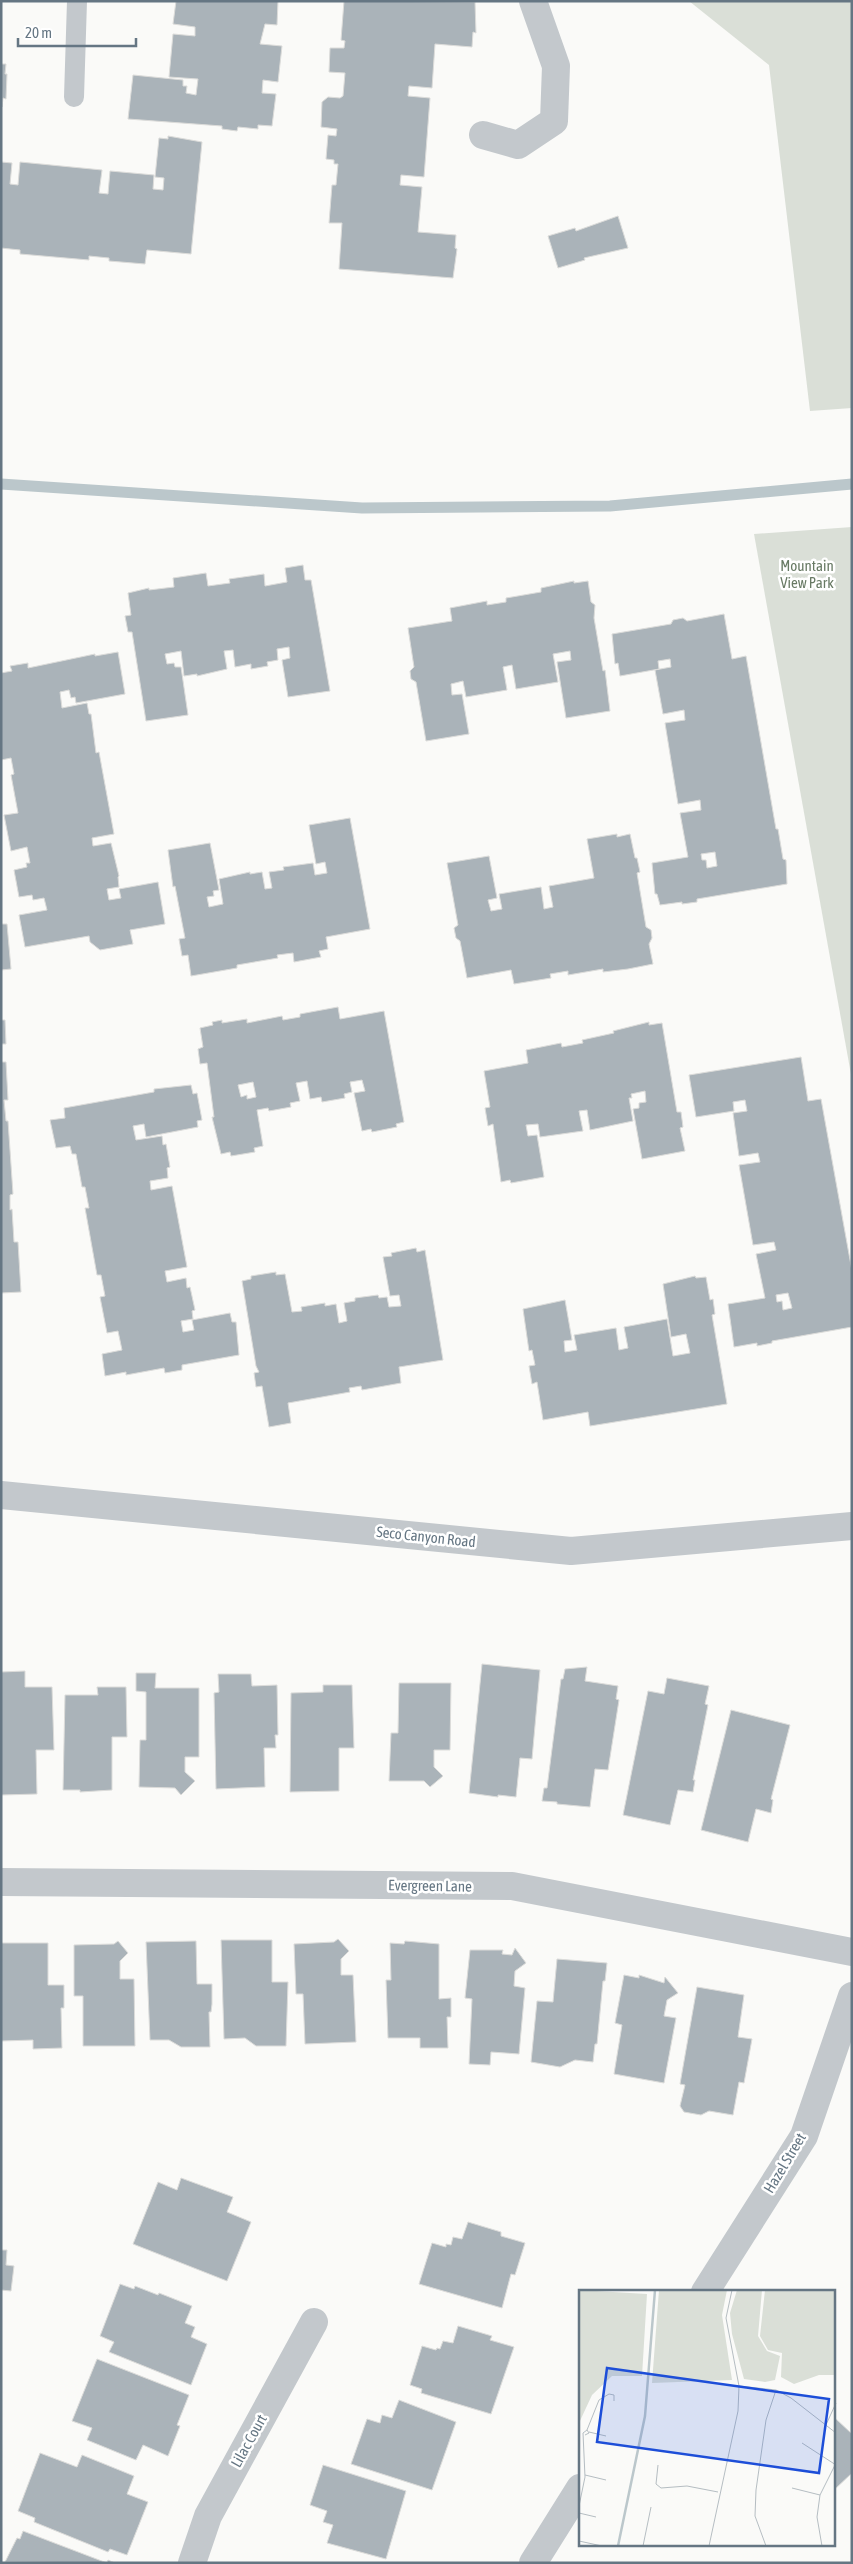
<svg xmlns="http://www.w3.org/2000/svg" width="853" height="2564" font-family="'Asap Condensed',sans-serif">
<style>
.green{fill:#dadfd7}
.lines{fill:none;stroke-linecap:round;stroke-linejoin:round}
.stream{stroke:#bbc7cb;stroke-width:11}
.building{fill:#aab3b9;stroke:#dcdcda;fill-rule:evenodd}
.service{stroke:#c3c8cc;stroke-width:20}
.minor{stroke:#c3c8cc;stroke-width:28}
.tertiary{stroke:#c3c8cc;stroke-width:28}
.labels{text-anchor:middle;stroke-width:5;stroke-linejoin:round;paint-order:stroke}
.park-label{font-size:15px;fill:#687a64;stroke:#fff}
.street-label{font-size:15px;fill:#657683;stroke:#fff}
.inset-river{fill:none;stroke:#bbc7cb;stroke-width:2.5}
.inset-road{fill:none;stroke:#b5bdc2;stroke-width:1}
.view{fill:#1d4ed8;fill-opacity:0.15;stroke:#1d4ed8;stroke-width:2.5}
.inset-edge{fill:none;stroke:#657683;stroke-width:2.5}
</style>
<rect width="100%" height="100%" fill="#fafaf8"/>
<g class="green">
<polygon points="689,1 852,1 852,408 810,411 769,65"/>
<polygon points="852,527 852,1080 754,534"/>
</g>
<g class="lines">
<polyline class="stream" points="1,484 362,508 610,506 852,484"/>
</g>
<g class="building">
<polygon points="176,1 278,1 277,25 265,24 260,44 282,46 278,82 263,80 262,93 276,94 272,126 258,125 258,129 238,127 237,131 222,129 222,126 128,119 133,75 183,80 183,86 187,86 186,93 196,95 198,79 169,77 173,34 195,36 195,27 173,24"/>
<polygon points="344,1 475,2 476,33 473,32 472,47 435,44 432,88 409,86 408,96 430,98 424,177 401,175 400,185 422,187 418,232 456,235 455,248 457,249 453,278 339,269 342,223 329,223 332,185 336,185 338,164 334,164 334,160 326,159 328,135 336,136 337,129 321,127 322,102 328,97 340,98 343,96 345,73 329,72 330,48 344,48 345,41 341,40"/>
<polygon points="1,64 6,64 5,74 7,74 6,99 3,98 2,107"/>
<polygon points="168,136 202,142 191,254 147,250 145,264 109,261 109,258 89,256 89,260 20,254 20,250 1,248 1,162 12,163 10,184 18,185 20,162 102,170 99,193 108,194 110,171 154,175 153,189 163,190 164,178 155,177 159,138 168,139"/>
<polygon points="618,216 628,248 584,258 585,260 558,268 548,236 575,228 576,231"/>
<polygon points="303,565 305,580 311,580 330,691 288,697 282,660 290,658 289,647 277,649 278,660 267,662 268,666 251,669 251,664 235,667 233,650 224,651 227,669 197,676 197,674 184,676 181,651 165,654 167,664 174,663 175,667 181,667 188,715 146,721 132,632 128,632 125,616 131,615 128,593 149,588 149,590 174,587 173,578 206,573 208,586 230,583 229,579 264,574 265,586 287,582 285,568"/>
<polygon points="574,581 574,583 588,581 591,602 595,605 594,618 603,671 605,670 610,711 566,718 557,662 571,660 570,651 553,654 558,682 516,689 512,665 503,667 507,690 466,697 463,681 451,684 452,695 462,694 469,734 426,741 416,682 411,679 410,671 414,667 408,628 452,621 450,608 487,601 487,605 506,602 506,598 541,592 541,588"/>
<path d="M 724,614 L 732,659 L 746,656 L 776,829 L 778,829 L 783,859 L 786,860 L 787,884 L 697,899 L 697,902 L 682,904 L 682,902 L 660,905 L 657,894 L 655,894 L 652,863 L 688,857 L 680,813 L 701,810 L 700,800 L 678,804 L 665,723 L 685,720 L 684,710 L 663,714 L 655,670 L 671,667 L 670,659 L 658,661 L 659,669 L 620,676 L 618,663 L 615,664 L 612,634 L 671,624 L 673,620 L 683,618 L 687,621 ZM 715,852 L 717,866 L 707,868 L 706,860 L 702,860 L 701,854 Z"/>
<polygon points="118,652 125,694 76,703 75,697 71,698 69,690 60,692 62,708 87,703 89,714 91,714 96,753 99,752 114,834 92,838 93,846 111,843 119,876 118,877 119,887 107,889 109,900 121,898 119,889 158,882 165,924 130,930 133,944 100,950 90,942 89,936 25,947 19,915 47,910 44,898 33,900 32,895 19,897 14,870 27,867 26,863 30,863 27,847 11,851 4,815 18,813 11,775 14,774 11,758 1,760 1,673 12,671 10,666 28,663 28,668 95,654 95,656"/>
<polygon points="350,818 370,929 326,937 328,949 319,951 321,957 294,962 293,953 277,955 278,958 237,965 237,968 191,976 188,955 182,956 179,939 185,938 175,886 173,887 168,850 210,843 219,890 213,891 214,896 207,897 209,907 223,904 219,879 250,872 250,874 262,872 265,889 272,888 269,872 284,870 283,867 313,863 315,875 327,873 325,862 316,864 309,825"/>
<polygon points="617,834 617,837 630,834 635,858 637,858 640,872 637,873 646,927 651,930 652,938 649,944 653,964 628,969 603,972 603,969 568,975 568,971 550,974 551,978 514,984 511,970 467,978 460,941 456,938 454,928 458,925 447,863 489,856 497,898 488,900 491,911 502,909 499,894 541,887 544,909 553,907 549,886 594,878 587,839"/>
<polygon points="1,924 7,924 11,969 1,970"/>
<path d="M 338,1007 L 340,1019 L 384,1011 L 404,1122 L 396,1124 L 397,1127 L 372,1132 L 371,1129 L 362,1131 L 354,1093 L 365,1091 L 362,1080 L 350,1082 L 352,1092 L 344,1094 L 345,1098 L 322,1102 L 321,1097 L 310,1099 L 307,1081 L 296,1083 L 300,1101 L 290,1103 L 291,1107 L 269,1111 L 268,1108 L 257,1110 L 263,1146 L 254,1148 L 255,1152 L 231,1156 L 230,1152 L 221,1154 L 212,1117 L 214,1117 L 207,1063 L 200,1064 L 198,1049 L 203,1047 L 200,1028 L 213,1025 L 212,1022 L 222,1020 L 222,1023 L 247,1019 L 247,1023 L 282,1016 L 283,1020 L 300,1017 L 300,1014 ZM 253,1082 L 256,1097 L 247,1099 L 247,1095 L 241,1097 L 238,1085 Z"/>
<polygon points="1,1020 5,1020 6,1044 1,1044"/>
<polygon points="649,1022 649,1025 662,1023 677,1112 681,1112 683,1127 680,1128 685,1151 642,1159 633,1109 639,1108 639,1103 646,1102 645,1091 631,1094 632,1098 629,1098 633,1121 590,1130 587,1110 579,1111 583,1131 540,1137 538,1124 526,1125 528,1136 537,1135 544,1177 511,1183 510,1180 501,1182 493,1124 488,1126 485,1108 490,1107 484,1071 528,1063 526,1050 561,1043 562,1047 583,1043 582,1040 614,1033 613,1031"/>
<path d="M 801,1057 L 808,1101 L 821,1099 L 852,1271 L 852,1327 L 772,1341 L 772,1343 L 757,1346 L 757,1343 L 734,1347 L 728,1304 L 765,1298 L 756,1254 L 776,1250 L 774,1242 L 753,1245 L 739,1165 L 760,1162 L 758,1153 L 739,1156 L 733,1113 L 747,1111 L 745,1100 L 733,1102 L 734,1111 L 696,1117 L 689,1075 ZM 788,1293 L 792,1308 L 783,1310 L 782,1301 L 777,1302 L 776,1295 Z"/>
<polygon points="1,1062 6,1062 8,1100 4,1100 6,1121 8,1121 13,1194 10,1195 10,1210 12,1209 14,1242 18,1242 21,1292 1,1293"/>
<polygon points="191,1085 193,1094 197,1093 202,1120 197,1121 198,1127 146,1137 144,1124 133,1126 136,1140 162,1136 163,1145 166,1144 170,1167 167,1168 168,1178 150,1181 151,1190 172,1186 187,1267 165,1271 167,1282 186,1278 187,1288 190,1287 195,1310 192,1311 193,1319 181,1321 183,1332 194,1330 192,1320 230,1313 232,1322 236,1322 239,1355 182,1365 182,1370 165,1373 164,1368 126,1375 126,1372 105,1376 102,1354 122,1350 118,1331 107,1333 100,1297 105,1296 101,1275 97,1275 85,1208 89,1208 85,1187 82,1187 76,1154 72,1154 70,1146 56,1148 50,1120 65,1118 64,1108 154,1092 154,1089"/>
<polygon points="416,1248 417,1252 425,1250 443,1360 399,1367 401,1383 362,1390 361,1386 349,1388 350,1392 288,1403 291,1423 269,1427 262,1386 256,1387 254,1373 259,1372 256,1366 242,1281 251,1279 251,1276 276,1272 276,1275 285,1274 292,1312 302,1311 301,1307 325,1303 325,1306 336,1304 339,1323 347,1321 344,1303 355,1301 355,1298 378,1295 379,1298 387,1297 389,1307 401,1306 399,1295 390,1296 383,1257 392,1256 391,1253"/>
<polygon points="695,1276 696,1278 706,1277 710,1300 713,1299 715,1314 712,1315 727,1404 590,1426 588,1412 543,1420 537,1382 532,1384 529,1366 535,1365 532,1350 529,1351 523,1309 565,1300 572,1340 564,1341 565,1352 577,1350 574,1335 616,1328 619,1350 628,1348 624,1327 667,1319 673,1356 690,1353 686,1334 671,1337 663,1284"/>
<polygon points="482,1664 540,1670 532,1759 520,1758 516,1797 498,1795 498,1797 469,1793"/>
<polygon points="587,1667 585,1681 618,1686 616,1699 619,1700 608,1770 595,1769 590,1807 557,1804 557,1802 542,1801 544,1788 547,1788 561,1679 563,1679 565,1669"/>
<polygon points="25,1671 25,1687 52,1687 54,1750 36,1750 37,1794 1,1795 1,1672"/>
<polygon points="136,1673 156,1673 155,1688 199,1688 199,1757 185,1757 185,1772 195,1781 181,1795 175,1788 139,1787 140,1740 146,1740 146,1692 136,1691"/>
<polygon points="218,1674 251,1674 252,1686 277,1685 278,1735 275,1735 276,1748 264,1748 265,1787 216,1789 214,1693 219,1692"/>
<polygon points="667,1678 709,1686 705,1704 708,1705 693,1780 695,1780 693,1792 678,1790 670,1825 623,1815 648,1691 664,1694"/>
<polygon points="399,1683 451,1683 450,1750 434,1750 434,1767 443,1776 430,1787 424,1781 389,1781 391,1733 398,1733"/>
<polygon points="323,1685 352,1685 354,1748 339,1748 339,1791 290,1792 291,1693 323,1692"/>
<polygon points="97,1687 126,1687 127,1737 112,1737 112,1790 80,1792 80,1790 63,1790 65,1695 98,1695"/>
<polygon points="731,1710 790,1725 771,1799 773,1800 771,1813 756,1809 748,1842 701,1830"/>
<polygon points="338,1939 349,1951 341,1959 341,1975 353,1975 356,2042 305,2044 303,1994 296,1994 294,1944 334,1942"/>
<polygon points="221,1940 272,1940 272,1982 288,1982 286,2046 256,2046 245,2038 224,2039"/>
<polygon points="118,1941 128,1953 120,1961 120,1979 134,1979 135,2046 83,2046 83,1996 74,1996 74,1945 114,1944"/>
<polygon points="196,1941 197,1984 212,1984 212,2004 211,2012 209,2012 210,2047 181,2047 169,2040 150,2040 146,1942"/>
<polygon points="405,1941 439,1944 439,1999 451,1998 451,2017 447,2017 448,2048 420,2048 420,2038 388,2038 386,1980 391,1980 390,1943 404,1944"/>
<polygon points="1,1943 48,1943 48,1985 64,1985 64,2008 61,2008 62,2048 33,2049 33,2040 1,2041"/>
<polygon points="515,1948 526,1963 515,1971 514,1986 525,1988 519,2054 491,2052 490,2065 469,2064 472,1999 465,1998 470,1950 503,1950 502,1954 512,1955"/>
<polygon points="557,1959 607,1963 605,1981 603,1981 597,2044 595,2044 593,2062 575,2060 560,2067 531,2062 537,2001 553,2002"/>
<polygon points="624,1975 639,1978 639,1975 664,1983 665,1977 678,1993 667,2000 664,2016 676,2018 664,2083 614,2074 622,2025 615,2023"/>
<polygon points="697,1987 744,1995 738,2037 752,2039 744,2083 739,2082 733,2115 709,2111 701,2115 684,2112 680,2106 685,2085 680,2084"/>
<polygon points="181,2178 233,2197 227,2212 251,2222 227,2281 133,2244 158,2182 177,2190"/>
<polygon points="468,2222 501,2232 501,2236 525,2243 515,2275 511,2274 502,2308 419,2284 432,2243 446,2247 446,2244 451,2245 453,2237 462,2239"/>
<polygon points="1,2250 7,2250 6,2265 14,2266 11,2291 1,2290"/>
<polygon points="120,2284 134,2289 135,2286 158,2295 159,2293 192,2306 185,2323 195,2327 191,2337 207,2344 191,2385 109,2352 114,2342 100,2336"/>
<polygon points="458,2326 492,2336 490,2340 514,2347 491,2414 421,2393 422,2389 410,2385 422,2346 436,2350 437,2348 440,2349 443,2341 453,2343"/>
<polygon points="97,2359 189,2395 177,2425 180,2426 168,2456 143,2445 136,2460 87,2440 92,2428 72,2421"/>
<polygon points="399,2400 456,2422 432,2490 351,2464 367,2419 380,2423 382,2415 392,2418"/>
<polygon points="835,2418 852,2434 852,2473 834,2490"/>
<polygon points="40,2453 77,2467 82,2455 134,2476 127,2494 148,2502 127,2555 110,2549 108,2552 34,2522 35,2518 18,2511"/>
<polygon points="323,2465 406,2491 386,2559 327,2543 333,2525 323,2522 327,2511 310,2505"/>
<polygon points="23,2531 107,2563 108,2560 115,2563 5,2562 17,2538 20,2539"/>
</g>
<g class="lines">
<polyline class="service" points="74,97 77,1"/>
<g class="minor">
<polyline points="483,135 518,145 554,121 556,66 533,1"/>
<polyline points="1,1882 512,1886 852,1952"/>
<polyline points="705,2292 804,2136 852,1996"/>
<polyline points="192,2563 208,2516 314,2322"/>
<polyline points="533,2563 580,2488"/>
</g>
<polyline class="tertiary" points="1,1495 571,1551 852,1526"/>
</g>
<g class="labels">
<g class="park-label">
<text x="807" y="571">Mountain<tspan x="807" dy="17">View Park</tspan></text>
</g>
<g class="street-label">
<text transform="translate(426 1537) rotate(6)" y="5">Seco Canyon Road</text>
<text transform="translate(430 1886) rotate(1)" y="5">Evergreen Lane</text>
<text transform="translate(785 2163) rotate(-59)" y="5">Hazel Street</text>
<text transform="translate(249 2441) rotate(-61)" y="5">Lilac Court</text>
</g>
</g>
<g transform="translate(579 2290)">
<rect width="256" height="256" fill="#fafaf8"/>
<path d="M 0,0 L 68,4 L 63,86 L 33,86 L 13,105 L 0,133 ZM 80,0 L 148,0 L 143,25 L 153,90 L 73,93 ZM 158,0 L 183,0 L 179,46 L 188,61 L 201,66 L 196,90 L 186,92 L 165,89 L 153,44 L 151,23 ZM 186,0 L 256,0 L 256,85 L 240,85 L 215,94 L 202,87 L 203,63 L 189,60 L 181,46 Z" fill="#dadfd7"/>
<path class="inset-river" d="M 39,256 L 66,126 L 76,0"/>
<path class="inset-road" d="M 160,96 L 197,100 L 212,108 L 257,143M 246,137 L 257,113M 8,140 L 20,110 L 30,104 L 35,105 L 35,111M 10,142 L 27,146M 223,153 L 257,175M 79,175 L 77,194 L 82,198 L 108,196 L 139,202M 6,185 L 27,190M 213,198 L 241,205M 0,216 L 6,187 L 4,143 L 8,140 L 10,143 L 6,145M 0,223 L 17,227M 0,251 L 23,256M 64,256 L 72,217M 130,256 L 159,121 L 160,96 L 147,28 L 153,0M 187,256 L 176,226 L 177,200 L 187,130 L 197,100M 243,256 L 238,227 L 241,205 L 257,173"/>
<path class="view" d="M 28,78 L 250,109 L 240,183 L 18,152 Z"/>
<rect width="256" height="256" class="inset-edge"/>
</g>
<rect width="853" height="2564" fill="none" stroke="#657683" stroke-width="5"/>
<path d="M18 38v8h118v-8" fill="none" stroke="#657683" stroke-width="2.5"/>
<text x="25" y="38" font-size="15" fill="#657683" stroke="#ffffff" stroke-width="4" paint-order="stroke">20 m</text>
</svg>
